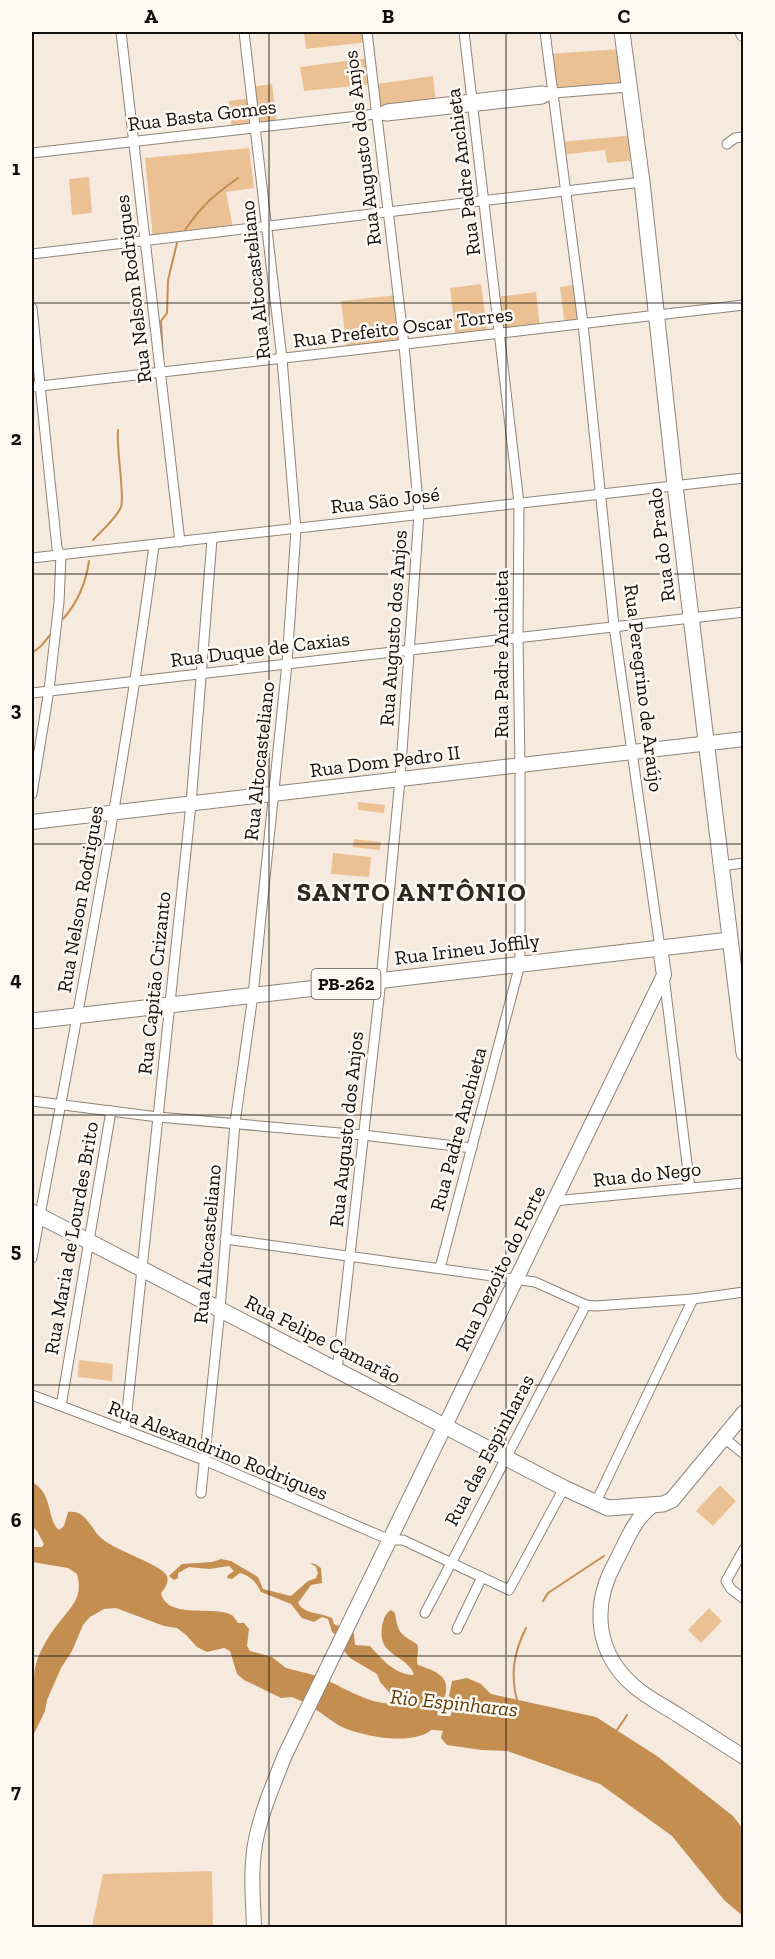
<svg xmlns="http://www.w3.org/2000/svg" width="775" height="1959" font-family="'Zilla Slab',serif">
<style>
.green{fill:#ebc193}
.water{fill:#c48e50}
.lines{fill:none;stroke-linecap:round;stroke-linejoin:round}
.stream{stroke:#c48e50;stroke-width:2}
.river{stroke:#c48e50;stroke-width:15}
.street-casing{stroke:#8e8479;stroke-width:11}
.secondary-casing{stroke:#8e8479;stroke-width:16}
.primary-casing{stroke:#8e8479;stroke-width:17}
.street{stroke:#fff;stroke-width:9}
.secondary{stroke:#fff;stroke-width:14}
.primary{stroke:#fff;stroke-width:15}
.grid{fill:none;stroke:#120f0b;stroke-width:1.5;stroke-opacity:0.55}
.labels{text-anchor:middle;stroke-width:5;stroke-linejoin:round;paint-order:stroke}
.shield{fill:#fdf9f4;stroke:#585551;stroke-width:1.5}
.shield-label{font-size:18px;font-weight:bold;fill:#120f0b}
.street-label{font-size:20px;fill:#120f0b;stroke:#fdf9f4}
.water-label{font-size:21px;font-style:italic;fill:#5e3a06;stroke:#fdf9f4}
.district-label{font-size:26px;font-weight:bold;letter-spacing:1.5px;fill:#30271e;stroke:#fdf9f4}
.neatline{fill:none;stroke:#120f0b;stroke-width:2}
.grid-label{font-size:20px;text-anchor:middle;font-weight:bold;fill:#120f0b}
</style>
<rect width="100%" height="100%" fill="#f6eade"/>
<g class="green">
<polygon points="304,32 367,32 368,42 306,49"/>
<polygon points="621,49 626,85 554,93 548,54"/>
<polygon points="370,58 373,84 304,91 300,67"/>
<polygon points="433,76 436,107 380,114 377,84"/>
<polygon points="272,84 277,125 232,130 229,101 252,98 251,87"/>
<polygon points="636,135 639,160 607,163 605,150 561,155 560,142"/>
<polygon points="249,148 254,188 226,192 233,228 153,239 145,158"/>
<polygon points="89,177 92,213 72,215 69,179"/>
<polygon points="481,284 488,335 456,339 450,288"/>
<polygon points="578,284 583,324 565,326 560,287"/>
<polygon points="536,292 540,329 500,333 496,297"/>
<polygon points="398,295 404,345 347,351 341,301"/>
<polygon points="358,802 385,805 384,813 358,810"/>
<polygon points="354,839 381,842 380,850 353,847"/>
<polygon points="333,853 371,857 369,877 331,874"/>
<polygon points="79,1360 113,1364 112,1381 78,1377"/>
<polygon points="720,1485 736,1501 713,1526 696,1511"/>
<polygon points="709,1608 722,1621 701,1643 688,1630"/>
<polygon points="212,1871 213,1927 92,1927 103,1874"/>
</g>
<g class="water">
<path d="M 32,1482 C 54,1494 46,1519 59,1530 L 64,1526 L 68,1512 C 84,1509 90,1526 99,1536 C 113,1551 162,1564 167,1576 C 169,1583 165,1588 161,1593 C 167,1620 214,1605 232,1615 C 234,1617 236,1620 238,1623 L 244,1623 L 249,1629 L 247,1646 L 250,1651 L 272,1657 L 286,1668 L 322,1677 L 310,1705 L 292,1697 L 281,1698 L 244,1680 L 237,1674 L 230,1651 L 224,1648 L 207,1652 L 197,1647 L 186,1635 L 177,1628 L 164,1626 L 116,1608 L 104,1609 L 90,1617 L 83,1625 L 72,1651 L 61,1668 L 47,1700 L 45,1711 L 32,1738 L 32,1691 C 35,1682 33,1673 36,1664 C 40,1649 51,1632 61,1620 C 74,1604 83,1596 77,1574 L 68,1568 L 32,1562 L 32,1547 L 42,1547 L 44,1544 L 37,1531 L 32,1526 Z"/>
<path d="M 221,1559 L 231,1561 L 258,1577 L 263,1589 L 291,1596 L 308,1581 L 316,1578 L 318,1573 L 316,1567 L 310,1563 L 315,1564 L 321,1568 L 322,1583 L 311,1585 L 298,1603 C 305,1615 320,1612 332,1618 L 334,1624 L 346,1629 L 336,1635 L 332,1632 L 328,1619 L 322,1617 L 314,1622 L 302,1618 L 291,1604 L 261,1592 C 257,1583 251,1576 240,1573 L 232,1579 L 227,1578 L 228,1575 L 234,1571 L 229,1566 L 209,1569 L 189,1567 L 178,1573 L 178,1578 L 174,1580 L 169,1576 L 182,1564 L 212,1562 Z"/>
<path d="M 391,1610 L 395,1613 C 398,1633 400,1634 417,1644 C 420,1651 415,1658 418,1665 C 435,1671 453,1676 444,1699 C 442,1702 440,1704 439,1707 C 436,1714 438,1723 432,1729 C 415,1747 358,1736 338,1725 C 330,1720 323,1714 315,1709 L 329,1681 C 345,1689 380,1709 398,1702 L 380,1682 L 377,1674 L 350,1658 L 343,1650 L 352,1630 L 354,1634 L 355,1645 L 370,1646 C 382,1659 393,1673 412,1675 L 414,1674 C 405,1653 377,1657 382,1626 C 384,1618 385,1614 391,1610 Z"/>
<path d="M 467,1678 L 481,1684 L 491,1694 L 596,1717 L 657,1756 L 733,1816 L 743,1829 L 743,1916 L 724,1900 L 672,1836 L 600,1784 L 507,1751 L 481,1750 L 447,1745 L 441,1738 C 443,1723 461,1709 449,1696 L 452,1681 Z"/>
</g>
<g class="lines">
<g class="stream">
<path d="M 185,230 C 202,205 214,195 238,178"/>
<polyline points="163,360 161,321 167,313 168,280 177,243"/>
<path d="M 93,540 C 102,530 116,519 121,507 C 125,495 116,449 118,430"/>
<path d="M 63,619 C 78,602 86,583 89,561"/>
<polyline points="32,653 41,646 51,634"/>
<polyline points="543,1601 548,1593 604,1556"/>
<path d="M 517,1700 C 510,1674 514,1652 526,1628"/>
<polyline points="617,1730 627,1715"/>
</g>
<polyline class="river" points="415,1721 466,1725"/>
<g class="street-casing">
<g id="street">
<polyline points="121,32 180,542"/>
<polyline points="545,32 583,324 614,626 660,948"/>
<polyline points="376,114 387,116 542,99 554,93"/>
<polyline points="727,144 735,138 744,137"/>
<polyline points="32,153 376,114 387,109 541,91 554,93 629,87"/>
<polyline points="32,254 642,182"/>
<polyline points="32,308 57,548 61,555 59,602 49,690 32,794"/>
<polyline points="32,387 744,305"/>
<polyline points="32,558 744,478"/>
<polyline points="32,693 744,612"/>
<polyline points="720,866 744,863"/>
<polyline points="664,976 690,1188"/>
<polyline points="32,1101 158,1117 363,1135 472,1148"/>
<polyline points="554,1201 744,1183"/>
<polyline points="225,1239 535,1282 586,1305 596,1306 693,1299 744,1292"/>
<path d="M 32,1258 C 76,1021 123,784 154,545"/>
<polyline points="440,1268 520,964 520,766 518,638 519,503 464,32"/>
<polyline points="337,1370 381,980 400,779 419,514 404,345 367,32"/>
<polyline points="32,1395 204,1460 390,1540 403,1540 509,1590 564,1488"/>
<polyline points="61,1406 111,1111"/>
<polyline points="125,1430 191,804 212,539"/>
<polyline points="724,1438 744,1454"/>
<polyline points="201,1493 220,1309 235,1123 253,995 287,663 296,530 282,359 244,32"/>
<polyline points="595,1504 693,1299"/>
<polyline points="744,1549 726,1581 731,1589 744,1599"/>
<polyline points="425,1613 586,1305"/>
<polyline points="457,1629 482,1577"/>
</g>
</g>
<g class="secondary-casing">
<g id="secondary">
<polyline points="32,822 744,739"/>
<path d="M 652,1506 C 633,1520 626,1543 615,1563 C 591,1607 596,1654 635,1687 C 648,1698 664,1706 678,1715 C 700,1729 722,1743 744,1757"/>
<path d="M 254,1928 C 253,1898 250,1868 256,1839 C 262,1810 274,1783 285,1755 L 664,975 L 660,948"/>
</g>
</g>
<g class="primary-casing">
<g id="primary">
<polyline points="622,32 642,182 675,485 744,1053"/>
<polyline points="743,32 744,34"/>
<polyline points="32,1021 729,940"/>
<polyline points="32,1212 564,1488 608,1508 663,1504 672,1500 744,1413"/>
</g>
</g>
<use href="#street" class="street"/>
<use href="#secondary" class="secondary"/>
<use href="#primary" class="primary"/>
</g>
<path class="grid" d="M 269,32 L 269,1928M 506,32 L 506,1928M 32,303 L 744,303M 32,574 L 744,574M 32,844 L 744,844M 32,1115 L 744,1115M 32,1385 L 744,1385M 32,1656 L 744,1656"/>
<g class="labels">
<rect class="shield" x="311.5" y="969" width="69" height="30" rx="4.5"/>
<g class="shield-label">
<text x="346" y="990">PB-262</text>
</g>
<g class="street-label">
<text transform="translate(202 115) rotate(-7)" y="7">Rua Basta Gomes</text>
<text transform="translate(362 148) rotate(-97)" y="7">Rua Augusto dos Anjos</text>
<text transform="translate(463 172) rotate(-97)" y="7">Rua Padre Anchieta</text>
<text transform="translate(255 280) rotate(-96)" y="7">Rua Altocasteliano</text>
<text transform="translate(133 289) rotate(-97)" y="7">Rua Nelson Rodrigues</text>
<text transform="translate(403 327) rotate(-7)" y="7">Rua Prefeito Oscar Torres</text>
<text transform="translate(385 500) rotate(-7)" y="7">Rua São José</text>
<text transform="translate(661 545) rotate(-97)" y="7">Rua do Prado</text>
<text transform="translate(393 628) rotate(-86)" y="7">Rua Augusto dos Anjos</text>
<text transform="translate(260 649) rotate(-7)" y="7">Rua Duque de Caxias</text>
<text transform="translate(501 654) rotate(-90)" y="7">Rua Padre Anchieta</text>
<text transform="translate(644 688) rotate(83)" y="7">Rua Peregrino de Araújo</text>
<text transform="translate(259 761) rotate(-84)" y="7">Rua Altocasteliano</text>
<text transform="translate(385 761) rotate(-7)" y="7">Rua Dom Pedro II</text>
<text transform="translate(80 899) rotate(-80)" y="7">Rua Nelson Rodrigues</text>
<text transform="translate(467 949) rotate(-7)" y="7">Rua Irineu Joffily</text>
<text transform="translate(154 983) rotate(-84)" y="7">Rua Capitão Crizanto</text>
<text transform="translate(346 1129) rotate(-84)" y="7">Rua Augusto dos Anjos</text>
<text transform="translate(458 1129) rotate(-75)" y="7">Rua Padre Anchieta</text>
<text transform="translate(647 1174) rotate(-6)" y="7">Rua do Nego</text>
<text transform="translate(71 1238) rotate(-80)" y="7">Rua Maria de Lourdes Brito</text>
<text transform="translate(207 1244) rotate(-85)" y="7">Rua Altocasteliano</text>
<text transform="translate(500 1268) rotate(-64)" y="7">Rua Dezoito do Forte</text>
<text transform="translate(323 1339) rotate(27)" y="7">Rua Felipe Camarão</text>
<text transform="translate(218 1450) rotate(22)" y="7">Rua Alexandrino Rodrigues</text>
<text transform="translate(489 1450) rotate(-62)" y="7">Rua das Espinharas</text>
</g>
<g class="water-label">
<text transform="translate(454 1703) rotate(6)" y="7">Rio Espinharas</text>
</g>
<g class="district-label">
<text x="412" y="901">SANTO ANTÔNIO</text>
</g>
</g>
<rect width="775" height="1959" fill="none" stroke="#fdf9f4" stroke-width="66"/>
<rect x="33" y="33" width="709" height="1893" class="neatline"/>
<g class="grid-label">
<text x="151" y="23">A</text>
<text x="388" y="23">B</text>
<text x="624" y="23">C</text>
<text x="16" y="175">1</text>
<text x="16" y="445">2</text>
<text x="16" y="716">3</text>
<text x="16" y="986">4</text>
<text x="16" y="1257">5</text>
<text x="16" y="1527">6</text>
<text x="16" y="1798">7</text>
</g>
</svg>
